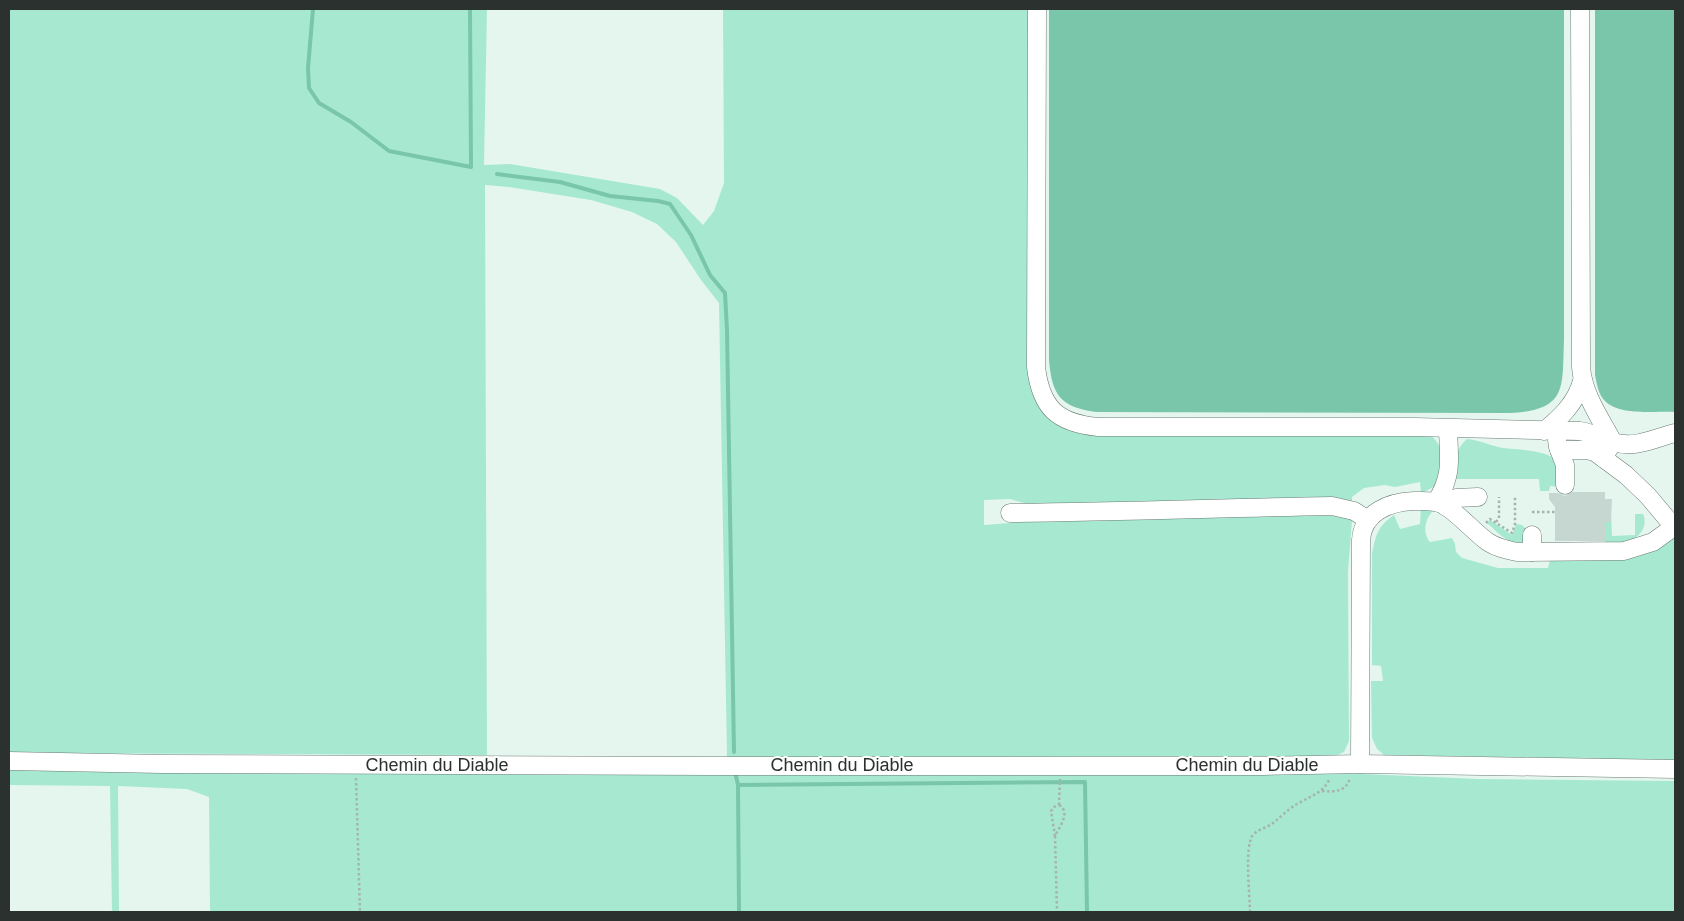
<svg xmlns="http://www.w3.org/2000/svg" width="1684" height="921" font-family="Arial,sans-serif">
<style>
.green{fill:#a6e9d0}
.water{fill:#79c6ab}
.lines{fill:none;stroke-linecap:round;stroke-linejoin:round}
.stream{stroke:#79c6ab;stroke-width:4}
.building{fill:#c6d6d0}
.minor-casing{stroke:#6b7a74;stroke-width:19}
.path{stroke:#a6b3ae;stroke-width:2.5;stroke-dasharray:2.5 2.5;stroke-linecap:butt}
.minor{stroke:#fff;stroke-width:18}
.labels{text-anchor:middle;stroke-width:4;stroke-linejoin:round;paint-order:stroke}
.street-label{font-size:18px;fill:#2b312f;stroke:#fefefe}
</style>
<rect width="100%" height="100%" fill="#e5f6ef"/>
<g class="green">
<path d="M 9,9 L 487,9 L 484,165 L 510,164 L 660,189 L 677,198 L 703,225 L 714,211 L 724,183 L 723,9 L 1034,9 L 1034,352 L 1062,422 L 1429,434 C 1443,445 1445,458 1440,474 C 1439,477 1438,483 1435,485 C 1432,489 1425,491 1421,493 L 1420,482 L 1395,487 L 1385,485 L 1364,488 L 1352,497 L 1352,504 L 1042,508 L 1010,499 L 984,500 L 984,525 L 1010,523 L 1035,518 L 1331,511 L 1352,520 L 1348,572 L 1349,741 L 1344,752 L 1335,756 L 727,757 L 719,303 L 701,280 L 676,242 L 657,224 L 632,212 L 591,200 L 509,187 L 485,185 L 487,755 L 9,753 Z"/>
<path d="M 1467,439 C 1478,440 1487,444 1498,447 C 1512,450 1546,449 1555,460 C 1561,467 1559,478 1560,487 L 1550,486 L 1549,491 L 1540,491 L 1539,479 L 1454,479 C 1455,463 1454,450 1467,439 Z"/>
<path d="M 1421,507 L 1433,511 C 1425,519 1422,533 1430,542 L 1452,538 L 1455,544 L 1456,552 L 1462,558 L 1498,568 L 1548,568 L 1550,559 L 1665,543 L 1675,537 L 1675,760 L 1384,755 L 1377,749 L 1372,738 L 1371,681 L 1383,681 L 1381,666 L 1372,665 L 1372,554 C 1376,535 1377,527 1394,515 L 1400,529 L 1420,524 Z"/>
<path d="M 1611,514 L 1612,536 L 1635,535 L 1635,514 L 1643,514 C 1649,528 1638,537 1627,544 L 1560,546 L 1555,542 L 1605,542 L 1605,517 Z"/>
<path d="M 1490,520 L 1512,535 L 1516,524 L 1522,525 L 1528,531 L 1523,542 C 1508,546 1498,532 1487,523 Z"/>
<polygon points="9,769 1317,772 1478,779 1675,781 1675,912 210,912 209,797 187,789 118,786 119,912 112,912 110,786 9,785"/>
</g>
<g class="water">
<path d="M 1049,9 L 1564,9 L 1564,340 C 1562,388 1568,410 1510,413 L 1096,412 C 1060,407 1052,395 1049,360 Z"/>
<path d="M 1595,9 L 1675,9 L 1675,412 C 1656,411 1619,416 1605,401 C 1598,394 1597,384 1595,375 Z"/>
</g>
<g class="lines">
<g class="stream">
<polyline points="313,9 308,68 309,88 319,103 351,122 389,151 471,167 470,9"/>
<polyline points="497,174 560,182 610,196 658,201 670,204 691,235 710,275 725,293 727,330 734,752"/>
<polyline points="736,776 738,785 739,912"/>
<polyline points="738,785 1085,782 1087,912"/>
</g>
</g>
<polygon class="building" points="1572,492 1605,492 1605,499 1612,499 1611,522 1605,522 1605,541 1555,541 1555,507 1549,499 1549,493 1558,493 1565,496"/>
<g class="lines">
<g class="minor-casing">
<g id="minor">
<path d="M 1037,9 L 1036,367 C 1041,408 1057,423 1098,427 L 1415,427 L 1580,431 C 1592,433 1602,438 1613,442 C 1635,449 1655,438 1675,433"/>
<path d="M 1580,9 L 1581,367 C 1583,394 1600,418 1613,442 L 1603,458"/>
<path d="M 1544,431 C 1561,417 1576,403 1582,381"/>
<polyline points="1557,440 1558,447 1565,465 1565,485"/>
<polyline points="1559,450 1586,450 1595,452 1626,475 1648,496 1674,527"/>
<path d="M 1436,502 C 1453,475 1449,459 1448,429"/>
<polyline points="1446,507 1456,498 1478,497"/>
<path d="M 1010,513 C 1117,512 1224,508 1332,506 L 1354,511 L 1368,520"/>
<polyline points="1532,552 1532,535"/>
<polyline points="9,761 162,764 715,766 1262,766 1360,764 1675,769"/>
<path d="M 1360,764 L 1361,540 C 1363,512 1389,502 1414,501 C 1424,501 1435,500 1444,505 C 1460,515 1473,531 1488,542 C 1497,548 1507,550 1517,552 L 1624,551 L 1653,542 L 1675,526"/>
</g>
</g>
<g class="path">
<polyline points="1532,512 1555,512"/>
<polyline points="1496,522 1499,518 1499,497"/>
<polyline points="1486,523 1490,519 1512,533 1515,524 1515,497"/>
<polyline points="356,778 360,912"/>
<path d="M 1322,791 C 1335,792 1346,792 1350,778"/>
<path d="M 1059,805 C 1071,812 1060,826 1055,836 L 1051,811 L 1054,807 Z"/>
<polyline points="1059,805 1060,779"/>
<polyline points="1055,836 1057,912"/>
<path d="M 1250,912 C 1250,898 1244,845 1253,835 C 1258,829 1267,828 1273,823 C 1282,816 1290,807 1301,802 C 1313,795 1324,792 1330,778"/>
</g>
<use href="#minor" class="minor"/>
</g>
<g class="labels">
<g class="street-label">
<text x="437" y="771">Chemin du Diable</text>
<text x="842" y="771">Chemin du Diable</text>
<text x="1247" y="771">Chemin du Diable</text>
</g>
</g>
<rect width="1684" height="921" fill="none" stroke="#2b312f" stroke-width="20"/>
</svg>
